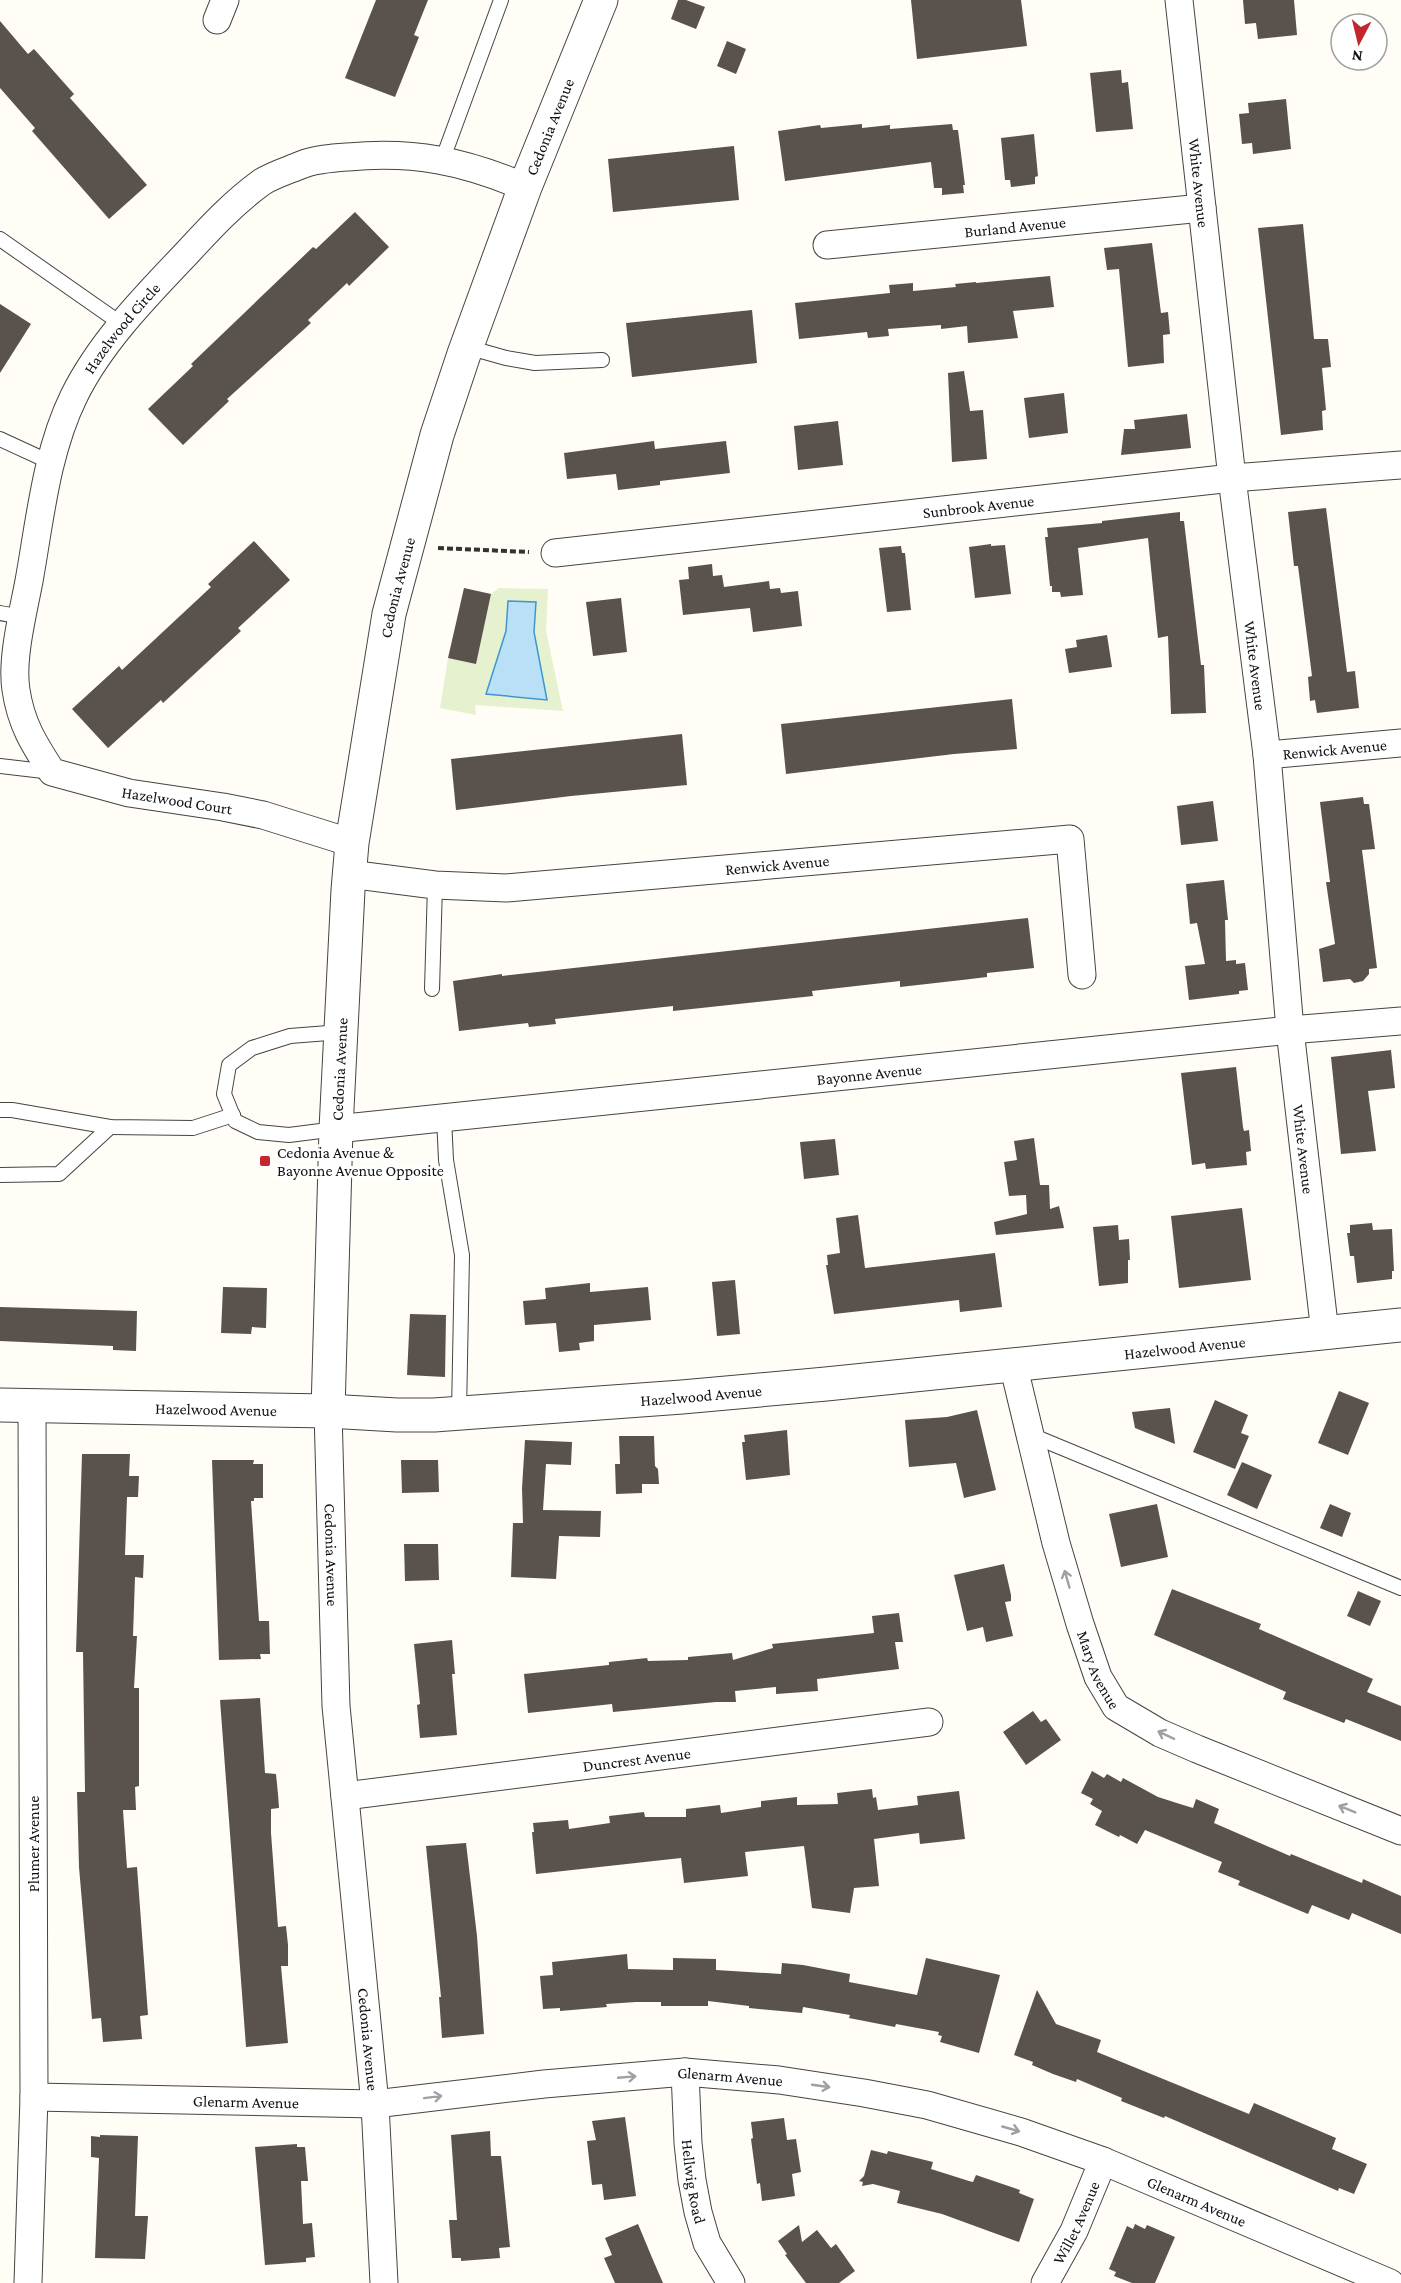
<svg xmlns="http://www.w3.org/2000/svg" width="1401" height="2283" font-family="'Crimson Pro',serif">
<style>
.pitch{fill:#e6f2cf}
.water{fill:#b9e0f7;stroke:#3f96cf;stroke-width:1.5}
.building{fill:#5a524d}
.lines{fill:none;stroke-linecap:round;stroke-linejoin:round}
.service-casing{stroke:#444;stroke-width:16}
.minor-casing{stroke:#444;stroke-width:29}
.tertiary-casing{stroke:#444;stroke-width:35}
.path{stroke:#333;stroke-width:4;stroke-dasharray:6 3;stroke-linecap:butt}
.service{stroke:#fff;stroke-width:14}
.minor{stroke:#fff;stroke-width:27}
.tertiary{stroke:#fff;stroke-width:33}
.oneway{stroke:#a0a0a0}
.poi-dot{fill:#c4262e;stroke:#fff;stroke-width:2}
.labels{text-anchor:middle;stroke-width:6;stroke-linejoin:round;paint-order:stroke}
.street-label{font-size:16px;fill:#111;stroke:#fff}
.poi-label{font-size:16px;fill:#111;stroke:#fff;text-anchor:start}
</style>
<rect width="100%" height="100%" fill="#fffdf5"/>
<polygon class="pitch" points="499,588 548,589 546,631 563,711 475,705 476,715 440,708 448,658 476,663 491,594"/>
<polygon class="water" points="508,601 536,602 534,632 547,700 486,694 506,631"/>
<g class="building">
<polygon points="376,0 428,0 414,35 419,37 395,97 345,78"/>
<polygon points="678,0 686,0 705,7 696,29 671,19"/>
<polygon points="911,0 1021,0 1027,46 917,59"/>
<polygon points="1243,0 1294,0 1297,35 1258,39 1256,23 1245,24"/>
<polygon points="0,21 28,54 34,49 74,94 70,98 147,185 109,219 32,131 35,128 0,88"/>
<polygon points="727,41 746,49 736,74 717,66"/>
<polygon points="1121,70 1122,83 1128,82 1133,129 1096,132 1090,73"/>
<polygon points="1286,99 1291,149 1253,154 1252,143 1242,144 1239,114 1249,113 1248,103"/>
<polygon points="862,124 862,128 890,125 890,129 952,124 953,130 958,130 965,185 963,185 964,193 942,195 942,188 934,188 931,162 785,181 778,131 820,125 821,128"/>
<polygon points="1034,134 1038,176 1035,177 1035,184 1011,187 1010,180 1005,180 1001,138"/>
<polygon points="734,146 739,200 613,212 608,159"/>
<polygon points="355,212 389,247 349,286 347,283 308,320 311,323 227,399 229,401 183,445 148,409 193,366 191,364 313,247 316,249"/>
<polygon points="1303,224 1314,339 1328,339 1331,367 1322,368 1326,410 1322,411 1323,430 1281,435 1258,228"/>
<polygon points="1152,243 1161,313 1168,312 1170,334 1163,335 1164,363 1128,367 1119,269 1107,270 1104,248"/>
<polygon points="1050,276 1054,307 1013,311 1018,338 968,343 967,326 941,329 941,325 888,329 889,336 868,338 867,332 799,339 795,303 890,293 889,285 913,283 913,291 956,287 955,284 976,282 976,283"/>
<polygon points="0,304 31,324 0,373"/>
<polygon points="752,310 757,363 632,377 626,323"/>
<polygon points="964,371 970,411 983,410 987,459 952,462 948,373"/>
<polygon points="1064,393 1068,433 1029,438 1024,398"/>
<polygon points="1187,414 1191,448 1121,455 1124,429 1135,429 1134,420"/>
<polygon points="838,421 843,465 798,470 794,426"/>
<polygon points="654,441 655,449 726,441 730,473 660,481 660,485 618,490 616,474 567,479 564,453"/>
<polygon points="1326,508 1347,672 1355,671 1359,708 1317,713 1315,700 1310,701 1308,677 1312,676 1298,566 1294,566 1288,512"/>
<polygon points="1180,512 1180,521 1184,521 1201,665 1204,665 1206,713 1171,714 1168,636 1158,638 1148,538 1078,548 1083,595 1061,597 1060,592 1052,592 1052,586 1050,586 1045,537 1048,537 1047,528 1102,523 1102,521"/>
<polygon points="254,541 290,580 238,628 241,631 163,703 161,700 108,748 72,709 119,666 122,670 211,587 208,584"/>
<polygon points="991,544 991,546 1005,545 1011,594 975,598 969,547"/>
<polygon points="901,546 902,553 905,553 911,610 887,612 879,548"/>
<polygon points="712,564 713,576 722,575 724,587 769,581 770,589 780,588 781,593 798,591 802,626 753,632 750,608 683,615 679,580 689,579 688,567"/>
<polygon points="464,588 491,594 476,664 448,658"/>
<polygon points="621,598 627,652 593,656 586,602"/>
<polygon points="1107,635 1112,667 1069,673 1065,649 1077,647 1076,640"/>
<polygon points="1012,699 1017,749 954,754 786,774 781,724"/>
<polygon points="682,734 687,785 571,796 456,810 451,759"/>
<polygon points="1363,797 1364,804 1369,804 1375,849 1362,850 1377,968 1369,969 1369,974 1363,981 1354,983 1350,979 1323,982 1319,949 1335,944 1326,882 1330,882 1320,802"/>
<polygon points="1213,801 1218,841 1181,845 1177,806"/>
<polygon points="1224,880 1228,920 1225,920 1226,961 1236,960 1236,964 1245,963 1248,990 1239,991 1239,994 1189,1000 1185,966 1205,964 1197,923 1190,924 1186,884"/>
<polygon points="1028,918 1034,968 987,973 987,977 962,980 900,987 900,981 812,991 813,996 673,1011 673,1006 555,1019 556,1024 529,1027 528,1023 459,1031 453,981 502,974 502,976"/>
<polygon points="1391,1050 1395,1088 1368,1091 1376,1151 1341,1154 1331,1057"/>
<polygon points="1236,1067 1243,1127 1244,1131 1249,1130 1251,1151 1246,1152 1247,1165 1206,1169 1205,1163 1192,1165 1181,1073"/>
<polygon points="1034,1138 1040,1185 1049,1185 1050,1209 1059,1206 1064,1228 996,1235 994,1222 1027,1214 1026,1195 1009,1196 1004,1162 1017,1160 1014,1141"/>
<polygon points="835,1139 839,1175 804,1179 800,1142"/>
<polygon points="1242,1208 1251,1280 1179,1288 1171,1216"/>
<polygon points="858,1215 865,1268 995,1253 1002,1307 960,1312 959,1300 834,1314 826,1265 828,1265 827,1255 840,1253 836,1218"/>
<polygon points="1372,1223 1373,1230 1392,1229 1394,1271 1392,1271 1392,1279 1357,1283 1354,1256 1350,1256 1347,1233 1350,1233 1350,1225"/>
<polygon points="1118,1225 1119,1240 1129,1239 1130,1260 1128,1260 1128,1283 1099,1286 1093,1227"/>
<polygon points="735,1280 740,1334 717,1336 712,1282"/>
<polygon points="590,1283 590,1292 648,1287 651,1320 594,1325 594,1341 579,1343 580,1350 559,1352 556,1323 525,1325 523,1301 546,1299 545,1288"/>
<polygon points="223,1287 267,1288 266,1328 252,1327 251,1334 221,1333"/>
<polygon points="0,1307 137,1311 136,1351 113,1350 113,1346 0,1341"/>
<polygon points="410,1314 446,1315 445,1377 407,1375"/>
<polygon points="1339,1391 1369,1403 1348,1455 1318,1443"/>
<polygon points="1215,1400 1248,1415 1241,1433 1249,1436 1235,1469 1193,1452"/>
<polygon points="1170,1408 1175,1444 1135,1428 1132,1412"/>
<polygon points="977,1410 996,1490 964,1498 956,1463 909,1467 905,1420 947,1417"/>
<polygon points="787,1430 790,1475 746,1480 742,1442 745,1442 744,1435"/>
<polygon points="619,1436 654,1436 655,1466 658,1469 659,1484 642,1484 642,1493 616,1494 615,1464 620,1464"/>
<polygon points="525,1440 572,1442 571,1465 546,1464 543,1510 601,1511 600,1537 559,1536 556,1579 511,1577 513,1523 523,1523 522,1488"/>
<polygon points="82,1454 130,1454 129,1476 139,1476 138,1497 127,1497 125,1555 144,1555 143,1578 135,1577 133,1636 137,1636 134,1688 139,1688 139,1786 135,1787 136,1810 123,1810 127,1868 137,1867 148,2015 140,2016 142,2039 103,2042 101,2018 92,2019 79,1867 77,1792 85,1792 83,1652 76,1652"/>
<polygon points="212,1460 254,1460 253,1464 263,1464 263,1498 254,1498 254,1501 251,1501 259,1621 269,1621 270,1654 260,1654 261,1659 219,1660"/>
<polygon points="401,1460 438,1460 439,1492 402,1493"/>
<polygon points="1242,1462 1272,1475 1257,1509 1227,1495"/>
<polygon points="1157,1504 1168,1557 1121,1567 1109,1514"/>
<polygon points="1330,1504 1351,1513 1342,1537 1320,1528"/>
<polygon points="404,1544 438,1544 439,1580 405,1581"/>
<polygon points="1004,1564 1011,1595 1011,1601 1005,1602 1013,1636 986,1642 983,1627 967,1631 954,1575"/>
<polygon points="1172,1589 1261,1624 1259,1629 1373,1679 1367,1692 1401,1706 1401,1741 1346,1719 1344,1723 1283,1699 1286,1692 1154,1635"/>
<polygon points="1358,1591 1381,1601 1370,1626 1347,1616"/>
<polygon points="899,1613 903,1642 895,1642 899,1669 817,1679 818,1691 776,1694 776,1687 735,1691 736,1702 716,1702 613,1712 612,1704 528,1713 524,1674 609,1665 609,1662 647,1658 648,1661 688,1660 688,1657 732,1653 733,1660 773,1648 772,1644 874,1633 872,1616"/>
<polygon points="452,1640 455,1674 452,1674 457,1735 420,1738 417,1705 420,1704 414,1644"/>
<polygon points="260,1698 265,1773 276,1774 278,1794 279,1808 271,1809 271,1833 278,1927 286,1926 288,1945 288,1966 281,1966 288,2043 246,2047 220,1700"/>
<polygon points="1033,1711 1041,1722 1046,1719 1061,1740 1026,1765 1003,1732"/>
<polygon points="1092,1771 1104,1778 1107,1774 1121,1782 1123,1778 1158,1797 1180,1804 1193,1808 1196,1799 1219,1809 1214,1823 1290,1856 1291,1854 1362,1883 1363,1879 1401,1896 1401,1934 1352,1913 1349,1920 1312,1905 1308,1914 1238,1885 1240,1881 1218,1872 1222,1862 1145,1830 1137,1844 1120,1835 1119,1837 1095,1825 1102,1811 1090,1804 1093,1799 1081,1793"/>
<polygon points="872,1789 873,1798 876,1797 878,1810 918,1805 917,1796 959,1791 965,1839 920,1844 919,1833 874,1839 879,1886 854,1888 850,1913 812,1908 804,1846 745,1852 748,1876 684,1883 681,1858 536,1874 532,1832 534,1832 533,1823 568,1820 569,1829 610,1823 609,1816 644,1812 645,1817 686,1817 686,1809 720,1805 721,1813 761,1807 761,1801 797,1797 797,1805 838,1804 837,1793"/>
<polygon points="466,1843 477,1936 484,2034 442,2038 439,1997 441,1997 426,1846"/>
<polygon points="627,1954 628,1969 673,1970 673,1958 716,1959 716,1970 781,1974 782,1963 803,1965 850,1974 849,1982 917,1995 926,1958 1000,1975 979,2053 940,2042 942,2036 938,2035 939,2032 896,2024 895,2027 849,2018 850,2015 803,2007 802,2013 749,2008 749,2006 708,2001 708,2006 661,2006 661,2002 636,2002 606,2004 607,2007 560,2011 560,2008 543,2009 540,1976 553,1975 552,1962"/>
<polygon points="1037,1990 1056,2024 1101,2040 1097,2052 1249,2114 1254,2103 1336,2138 1332,2149 1367,2164 1354,2194 1339,2188 1338,2191 1165,2116 1164,2118 1121,2101 1122,2098 1077,2079 1076,2082 1053,2074 1032,2065 1033,2062 1014,2055"/>
<polygon points="625,2117 636,2196 604,2200 602,2184 592,2185 587,2141 596,2140 592,2121"/>
<polygon points="784,2118 787,2140 796,2139 801,2172 792,2174 795,2196 762,2201 760,2183 757,2184 751,2139 753,2138 751,2122"/>
<polygon points="490,2131 491,2156 501,2156 510,2247 499,2248 500,2258 461,2261 461,2258 452,2258 449,2220 457,2220 451,2135"/>
<polygon points="100,2135 138,2136 135,2216 148,2216 145,2259 95,2258 99,2158 91,2157 91,2136 100,2137"/>
<polygon points="297,2144 297,2147 305,2147 308,2181 301,2181 303,2224 312,2223 315,2257 306,2258 306,2262 265,2265 255,2147"/>
<polygon points="871,2150 887,2154 888,2151 933,2162 931,2169 969,2181 973,2182 976,2175 1020,2190 1019,2193 1034,2199 1019,2242 942,2214 897,2203 900,2191 873,2184 862,2186 863,2182 859,2181 864,2176"/>
<polygon points="638,2224 653,2260 663,2283 615,2283 604,2258 612,2255 605,2238"/>
<polygon points="1135,2224 1145,2229 1147,2225 1175,2237 1155,2283 1132,2283 1114,2276 1116,2272 1109,2269 1127,2226 1133,2229"/>
<polygon points="799,2225 802,2242 817,2230 831,2248 836,2244 855,2271 839,2283 806,2283 785,2255 787,2254 778,2241"/>
</g>
<g class="lines">
<g class="service-casing">
<g id="service">
<polyline points="442,161 501,0"/>
<polyline points="0,239 123,325"/>
<polyline points="467,347 506,358 535,363 602,360"/>
<polyline points="0,439 52,463"/>
<polyline points="0,613 22,617"/>
<polyline points="0,766 52,772"/>
<polyline points="432,989 435,885"/>
<polyline points="0,1110 12,1110 110,1127 193,1128 233,1115"/>
<polyline points="444,1118 446,1160 462,1255 459,1413"/>
<polyline points="336,1129 289,1135 258,1132 235,1121 224,1094 229,1065 252,1048 290,1036 341,1032"/>
<polyline points="0,1175 59,1174 110,1127"/>
<polyline points="1031,1435 1401,1588"/>
</g>
</g>
<g class="minor-casing">
<g id="minor">
<path id="s1" d="M 1179,0 L 1232,478 L 1267,755 L 1290,1030 L 1325,1333"/>
<polyline points="217,20 225,0"/>
<path id="s2" d="M 827,245 L 1202,208"/>
<path id="s3" d="M 555,553 L 1232,478 L 1401,465"/>
<path id="s4" d="M 1267,755 L 1401,743"/>
<path id="s5" d="M 352,843 L 263,815 L 223,807 L 129,793 L 52,772 C 34,744 21,724 16,690 C 11,659 23,613 29,581 C 40,520 46,453 74,396 C 100,343 145,297 186,254 C 210,228 233,203 262,182 C 273,175 289,170 301,165 C 316,159 333,158 348,157 C 415,151 463,161 525,187"/>
<path id="s6" d="M 349,874 L 435,885 L 506,888 L 1070,839 L 1082,975"/>
<path id="s7" d="M 336,1129 L 1290,1030 L 1401,1021"/>
<path id="s8" d="M 1013,1364 L 1056,1543 L 1080,1624 L 1098,1677 L 1116,1707 L 1160,1733 L 1197,1749 L 1401,1831"/>
<path id="s9" d="M 328,1411 L 336,1706 L 375,2104 L 384,2283"/>
<path id="s10" d="M 345,1796 L 929,1722"/>
<path id="s11" d="M 685,2072 L 688,2143 L 692,2180 L 698,2212 L 707,2243 L 731,2283"/>
<path id="s12" d="M 34,2097 L 375,2104 L 544,2084 L 685,2072 L 779,2080 L 864,2093 L 927,2105 L 1021,2132 L 1103,2161 L 1390,2283"/>
<polyline points="28,2283 34,2097 32,1406"/>
<path id="s13" d="M 1045,2283 L 1074,2231 L 1103,2161"/>
</g>
</g>
<g class="tertiary-casing">
<g id="tertiary">
<path id="s14" d="M 0,1405 L 328,1411 L 397,1415 L 434,1415 L 682,1397 L 826,1384 L 1401,1325"/>
<path id="s15" d="M 328,1411 L 336,1129 L 348,890 L 352,843 L 389,614 L 437,435 L 464,354 L 525,187 L 601,0"/>
</g>
</g>
<polyline class="path" points="438,548 529,552"/>
<use href="#service" class="service"/>
<use href="#minor" class="minor"/>
<use href="#tertiary" class="tertiary"/>
</g>
<defs><path id="oneway-shaft" d="M-6 0H5M1.5-3L5.5 0L1.5 3" fill="none" stroke-width="1.6" stroke-linecap="round" stroke-linejoin="round" transform="scale(1.5)"/></defs>
<g class="oneway">
<use href="#oneway-shaft" transform="translate(1067 1579) rotate(-106)"/>
<use href="#oneway-shaft" transform="translate(1166 1735) rotate(-155)"/>
<use href="#oneway-shaft" transform="translate(1347 1809) rotate(-158)"/>
<use href="#oneway-shaft" transform="translate(627 2077) rotate(-5)"/>
<use href="#oneway-shaft" transform="translate(821 2086) rotate(8)"/>
<use href="#oneway-shaft" transform="translate(433 2097) rotate(-7)"/>
<use href="#oneway-shaft" transform="translate(1011 2129) rotate(16)"/>
</g>
<rect class="poi-dot" x="259" y="1155" width="12" height="12" rx="3"/>
<g class="labels">
<g class="street-label">
<text dy="6" stroke="none"><textPath href="#s15" startOffset="1314">Cedonia Avenue</textPath></text>
<text dy="6" stroke="none"><textPath href="#s1" startOffset="184">White Avenue</textPath></text>
<text dy="6" stroke="none"><textPath href="#s2" startOffset="189">Burland Avenue</textPath></text>
<text dy="6" stroke="none"><textPath href="#s5" startOffset="784">Hazelwood Circle</textPath></text>
<text dy="6" stroke="none"><textPath href="#s3" startOffset="426">Sunbrook Avenue</textPath></text>
<text dy="6" stroke="none"><textPath href="#s15" startOffset="828">Cedonia Avenue</textPath></text>
<text dy="6" stroke="none"><textPath href="#s1" startOffset="670">White Avenue</textPath></text>
<text dy="6" stroke="none"><textPath href="#s4" startOffset="68">Renwick Avenue</textPath></text>
<text transform="translate(177 800) rotate(9)" y="6">Hazelwood Court</text>
<text dy="6" stroke="none"><textPath href="#s6" startOffset="430">Renwick Avenue</textPath></text>
<text dy="6" stroke="none"><textPath href="#s15" startOffset="342">Cedonia Avenue</textPath></text>
<text dy="6" stroke="none"><textPath href="#s7" startOffset="536">Bayonne Avenue</textPath></text>
<text dy="6" stroke="none"><textPath href="#s1" startOffset="1156">White Avenue</textPath></text>
<text dy="6" stroke="none"><textPath href="#s14" startOffset="1188">Hazelwood Avenue</textPath></text>
<text dy="6" stroke="none"><textPath href="#s14" startOffset="702">Hazelwood Avenue</textPath></text>
<text dy="6" stroke="none"><textPath href="#s14" startOffset="216">Hazelwood Avenue</textPath></text>
<text dy="6" stroke="none"><textPath href="#s9" startOffset="144">Cedonia Avenue</textPath></text>
<text dy="6" stroke="none"><textPath href="#s8" startOffset="318">Mary Avenue</textPath></text>
<text dy="6" stroke="none"><textPath href="#s10" startOffset="294">Duncrest Avenue</textPath></text>
<text transform="translate(33 1844) rotate(-90)" y="6">Plumer Avenue</text>
<text dy="6" stroke="none"><textPath href="#s9" startOffset="630">Cedonia Avenue</textPath></text>
<text dy="6" stroke="none"><textPath href="#s12" startOffset="698">Glenarm Avenue</textPath></text>
<text dy="6" stroke="none"><textPath href="#s12" startOffset="212">Glenarm Avenue</textPath></text>
<text dy="6" stroke="none"><textPath href="#s11" startOffset="110">Hellwig Road</textPath></text>
<text dy="6" stroke="none"><textPath href="#s12" startOffset="1184">Glenarm Avenue</textPath></text>
<text dy="6" stroke="none"><textPath href="#s13" startOffset="68">Willet Avenue</textPath></text>
</g>
<g class="poi-label">
<text x="277" y="1158">Cedonia Avenue &amp;<tspan x="277" dy="18">Bayonne Avenue Opposite</tspan></text>
</g>
</g>
<g transform="translate(1359 42) rotate(187)"><circle r="28" fill="#ffffff" stroke="#a0a0a0" stroke-width="1.5"/>
<path d="M0-4.5L10 22L0 15L-10 22Z" fill="#c4262e"/>
<text y="-9" font-size="16" font-weight="bold" text-anchor="middle" fill="#111111">N</text>
</g>
</svg>
